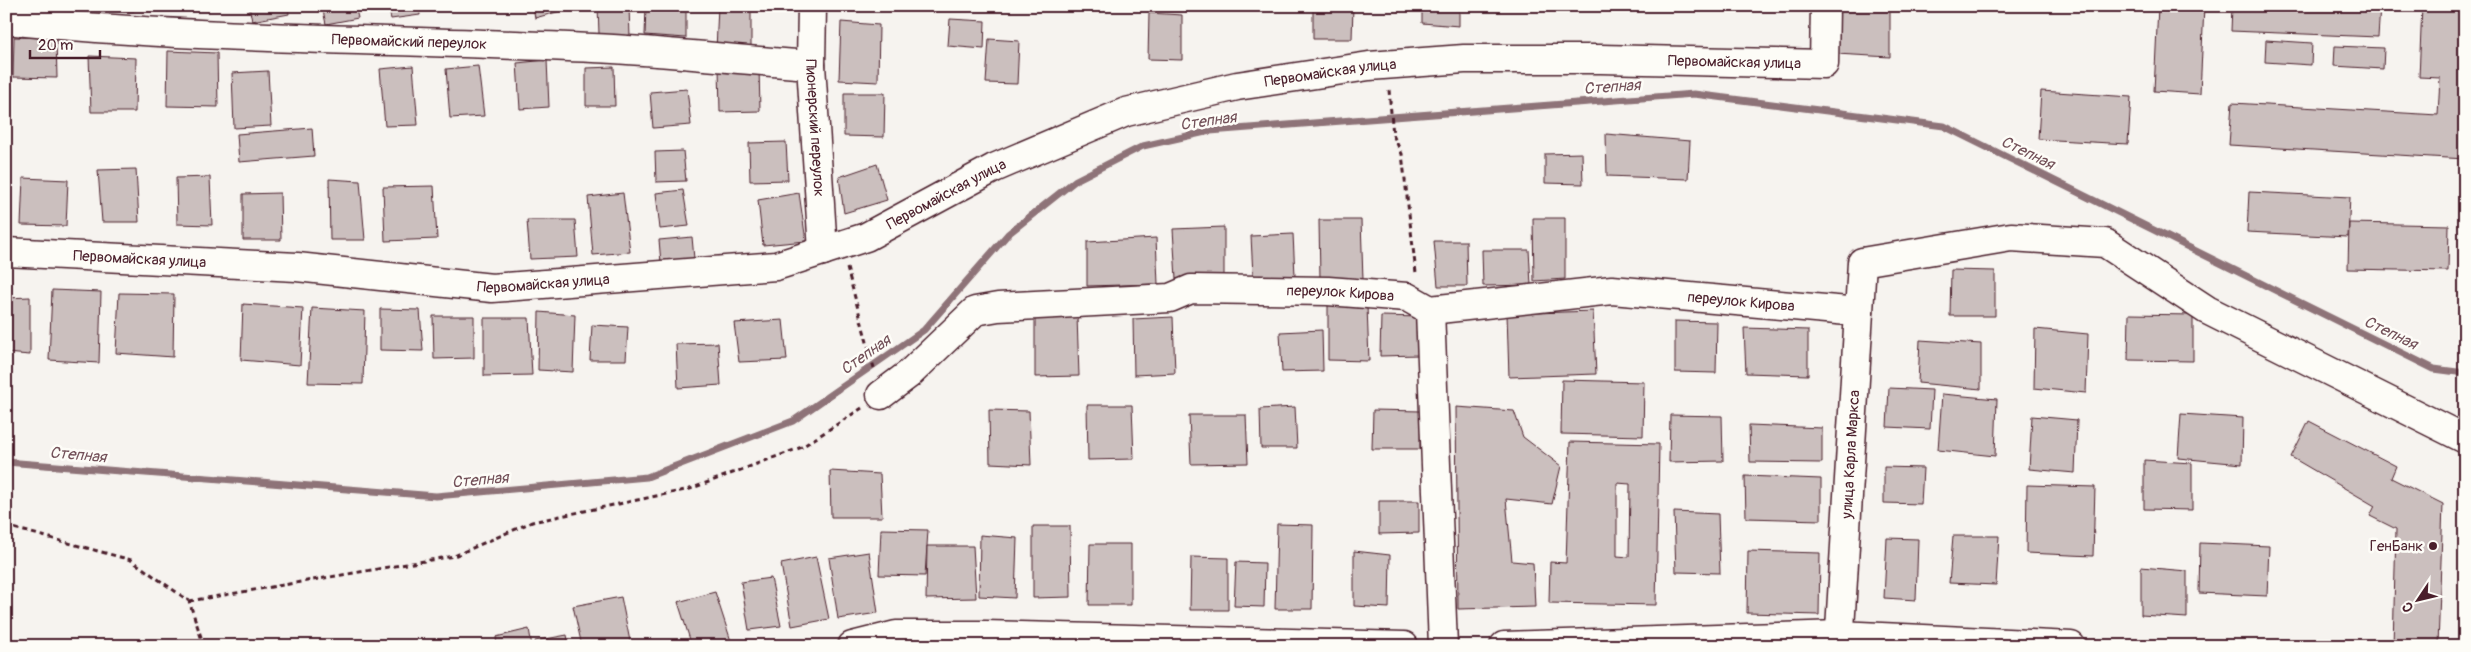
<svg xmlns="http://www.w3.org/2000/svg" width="2471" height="652" font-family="Pangolin,sans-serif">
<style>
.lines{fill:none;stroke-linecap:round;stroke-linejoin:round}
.stream{stroke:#8e7378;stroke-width:7}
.building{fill:#cbbfbe;stroke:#4a1f2b;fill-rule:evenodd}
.minor-casing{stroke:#4a1f2b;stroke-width:31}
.path{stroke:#4a1f2b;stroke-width:3;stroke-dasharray:5 4;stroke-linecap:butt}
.minor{stroke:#fdfcf7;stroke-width:28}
.poi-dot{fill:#4a1f2b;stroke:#fdfcf7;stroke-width:2}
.labels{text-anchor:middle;stroke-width:5;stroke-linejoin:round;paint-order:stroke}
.street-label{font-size:15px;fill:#4a1f2b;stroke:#fdfcf7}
.poi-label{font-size:15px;fill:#4a1f2b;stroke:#fdfcf7;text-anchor:end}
.water-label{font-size:16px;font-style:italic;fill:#725058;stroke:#fdfcf7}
</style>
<rect width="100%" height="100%" fill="#f6f3ef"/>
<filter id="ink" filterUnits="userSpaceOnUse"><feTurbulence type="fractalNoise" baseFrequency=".02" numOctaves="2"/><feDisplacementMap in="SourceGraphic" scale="10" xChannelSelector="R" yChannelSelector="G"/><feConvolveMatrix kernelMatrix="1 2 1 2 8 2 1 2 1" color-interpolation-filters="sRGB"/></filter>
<g filter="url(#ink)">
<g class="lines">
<polyline class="stream" points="6,462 436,496 647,477 793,421 924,330 1008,234 1076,180 1143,146 1210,131 1694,94 1944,126 2434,369 2465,373"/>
</g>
<g class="building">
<polygon points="100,6 134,6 134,11 100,10"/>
<polygon points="249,6 288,6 289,14 252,21"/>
<polygon points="322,6 355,6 358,18 326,24"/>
<polygon points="388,6 419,6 420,15 391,19"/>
<polygon points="451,6 496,6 496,7 451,8"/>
<polygon points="533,6 567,6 568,9 535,18"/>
<polygon points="598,6 629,6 630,38 599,34"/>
<polygon points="646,6 686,6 686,38 645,35"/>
<polygon points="718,6 751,9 751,51 716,50"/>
<polygon points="1313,6 1353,6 1352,39 1313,39"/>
<polygon points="1422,6 1459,6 1459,26 1422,23"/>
<polygon points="1837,6 1890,6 1890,57 1836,54"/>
<polygon points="2158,6 2204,6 2200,94 2154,91"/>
<polygon points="2232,6 2380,6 2378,37 2231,31"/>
<polygon points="2422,6 2465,6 2465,159 2229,145 2232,103 2438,115 2440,78 2419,77"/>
<polygon points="1149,13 1182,15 1182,60 1148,59"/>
<polygon points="950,19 985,21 984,49 948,46"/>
<polygon points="841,22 879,25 878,82 839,80"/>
<polygon points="14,37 56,38 57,78 13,77"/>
<polygon points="989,39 1019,41 1017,84 986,83"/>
<polygon points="2266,40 2312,43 2311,65 2265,62"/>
<polygon points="2335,46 2384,48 2383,69 2334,66"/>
<polygon points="168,51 217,53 218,107 167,106"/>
<polygon points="89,56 136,58 135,112 91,112"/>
<polygon points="547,60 549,107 520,109 517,63"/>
<polygon points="413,66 418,125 385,126 380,69"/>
<polygon points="478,66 484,116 450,118 446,69"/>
<polygon points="614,67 615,106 586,106 586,68"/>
<polygon points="719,67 759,67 760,111 720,112"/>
<polygon points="268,71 271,126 234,128 232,73"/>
<polygon points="687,89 691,125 653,128 650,92"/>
<polygon points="2041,91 2131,97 2128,144 2038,139"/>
<polygon points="844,93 885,93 884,137 844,136"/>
<polygon points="312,128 314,156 239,162 237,134"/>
<polygon points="1606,134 1690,141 1688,179 1607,176"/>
<polygon points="786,142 788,180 750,181 749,143"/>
<polygon points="683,151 686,181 656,182 655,152"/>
<polygon points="1582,153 1583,184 1545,183 1545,154"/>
<polygon points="877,164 887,200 844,213 839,177"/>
<polygon points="136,169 139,222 102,222 98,170"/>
<polygon points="210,177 212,225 177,224 176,178"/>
<polygon points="23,178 68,180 66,226 21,225"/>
<polygon points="329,179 360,181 365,240 330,240"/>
<polygon points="434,186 437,239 385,241 383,187"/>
<polygon points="683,190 689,226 660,229 656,193"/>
<polygon points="2249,192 2350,197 2348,237 2247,232"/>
<polygon points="280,193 281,240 243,240 243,194"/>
<polygon points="623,193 630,252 593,255 588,197"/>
<polygon points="799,193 806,241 763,245 758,200"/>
<polygon points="1533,218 1565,218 1565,279 1534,281"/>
<polygon points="527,220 575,220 578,257 530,259"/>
<polygon points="1319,220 1361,220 1363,280 1320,279"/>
<polygon points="2349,223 2449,225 2448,271 2348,269"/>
<polygon points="1224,227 1224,277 1176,279 1173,229"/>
<polygon points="1293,234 1295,276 1253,276 1251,236"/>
<polygon points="692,237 694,259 661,263 659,240"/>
<polygon points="1156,238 1158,284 1087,286 1087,242"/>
<polygon points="1434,241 1466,241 1467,286 1438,286"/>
<polygon points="1482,250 1529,250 1531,285 1483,286"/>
<polygon points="1951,270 1995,271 1995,316 1950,316"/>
<polygon points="52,290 101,292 99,363 49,360"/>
<polygon points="119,293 174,294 173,357 116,353"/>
<polygon points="30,297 30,355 6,353 6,298"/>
<polygon points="243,304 303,308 300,365 241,360"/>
<polygon points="1328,305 1367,306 1369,361 1328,360"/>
<polygon points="312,308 365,311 363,384 308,383"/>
<polygon points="380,309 420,310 423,351 380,350"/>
<polygon points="1593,311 1596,374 1509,377 1507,314"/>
<polygon points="539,312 575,315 573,372 538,370"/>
<polygon points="2129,314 2193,315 2193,361 2128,360"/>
<polygon points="433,316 474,316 474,358 434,359"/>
<polygon points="1077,316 1079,376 1035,377 1035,318"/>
<polygon points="1381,316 1419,317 1419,355 1380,356"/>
<polygon points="1173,317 1175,373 1134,375 1133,319"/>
<polygon points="484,318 529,318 532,375 484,376"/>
<polygon points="783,320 787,360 739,362 734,323"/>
<polygon points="1675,321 1717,322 1716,373 1675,372"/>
<polygon points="592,325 628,327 626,360 590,360"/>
<polygon points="1744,328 1808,330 1808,375 1746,373"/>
<polygon points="2035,329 2088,334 2086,393 2034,388"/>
<polygon points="1322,330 1323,371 1282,372 1280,332"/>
<polygon points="1920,340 1981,344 1981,389 1918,383"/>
<polygon points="718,343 721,385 678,388 676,344"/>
<polygon points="1562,380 1644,382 1643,436 1561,434"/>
<polygon points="1889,388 1932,390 1930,429 1887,427"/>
<polygon points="1942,394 1997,399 1995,456 1938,450"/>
<polygon points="1087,405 1132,405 1134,459 1088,460"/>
<polygon points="1295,407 1297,448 1261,448 1260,409"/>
<polygon points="1456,407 1514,411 1523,437 1561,466 1552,504 1506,499 1512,561 1533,563 1535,607 1458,609"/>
<polygon points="989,410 1029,411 1031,465 990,463"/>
<polygon points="1373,410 1421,411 1420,449 1372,449"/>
<polygon points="2181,414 2243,418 2242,464 2178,458"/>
<polygon points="1189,415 1246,415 1248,463 1191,464"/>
<polygon points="1670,415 1722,416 1723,461 1669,462"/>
<polygon points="2032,416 2077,420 2075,473 2029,469"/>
<polygon points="2309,421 2396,466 2391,478 2443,504 2438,646 2393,646 2396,529 2370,516 2375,506 2291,457"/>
<polygon points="1749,425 1822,428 1822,463 1750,462"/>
<path d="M 1570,442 L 1659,444 L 1656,605 L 1549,603 L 1550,562 L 1566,563 ZM 1617,483 L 1630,484 L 1629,557 L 1617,556 Z"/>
<polygon points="2144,460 2192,463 2192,510 2144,509"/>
<polygon points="1884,467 1923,468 1921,504 1884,503"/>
<polygon points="830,471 880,474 882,517 831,517"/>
<polygon points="1745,476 1821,479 1821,520 1746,518"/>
<polygon points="2027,485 2095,487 2093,556 2026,553"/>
<polygon points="1379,501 1419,501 1419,533 1379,534"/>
<polygon points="1674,512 1718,514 1720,573 1676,572"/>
<polygon points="1277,524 1313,525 1312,609 1275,609"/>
<polygon points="1033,526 1070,526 1071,597 1033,598"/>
<polygon points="881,529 928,530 925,576 879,575"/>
<polygon points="980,535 1017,538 1015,598 979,596"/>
<polygon points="1953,536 1999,536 1996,585 1949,583"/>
<polygon points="1887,538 1918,539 1916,600 1884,598"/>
<polygon points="2200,543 2269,546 2267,596 2199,593"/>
<polygon points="1090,544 1131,544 1131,605 1089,605"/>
<polygon points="927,546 973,546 976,598 926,599"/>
<polygon points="1354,551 1390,555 1389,608 1354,606"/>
<polygon points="1748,551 1820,553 1819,615 1747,613"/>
<polygon points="869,552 878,613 838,619 829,558"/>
<polygon points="816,557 829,619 792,626 781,564"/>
<polygon points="1191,557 1228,558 1228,610 1190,610"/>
<polygon points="1236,562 1265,563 1264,607 1234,606"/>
<polygon points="2141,567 2187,571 2187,618 2141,615"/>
<polygon points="771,578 781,626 749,630 741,582"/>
<polygon points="715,592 731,641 713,646 692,646 678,602"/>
<polygon points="621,597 631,646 582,646 573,606"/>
<polygon points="529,629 532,646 497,646 496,637"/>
<polygon points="567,635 569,646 536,646 535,641"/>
</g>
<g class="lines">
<g class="minor-casing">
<g id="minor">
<path id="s1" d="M 812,6 L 811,65 L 823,251"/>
<path id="s2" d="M 6,20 C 201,40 397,39 593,48 C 665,51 738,60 811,65"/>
<path id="s3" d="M 6,252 L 297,267 L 492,288 L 776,266 L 866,237 L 994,168 L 1126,112 L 1237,86 L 1369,66 L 1464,59 L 1601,59 L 1824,64 L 1825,6"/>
<polyline points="1430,310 1443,646"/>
<path id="s4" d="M 881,395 L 909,374 L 975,311 L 998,307 L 1170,298 L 1191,289 L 1328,291 L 1407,297 L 1430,310 L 1612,290 L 1859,312"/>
<polyline points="852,646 896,635 985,635 1404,646"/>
<polyline points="1504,646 1839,635 2071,646"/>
<path id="s5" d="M 1839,646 L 1862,262 L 2011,237 L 2105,243 L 2207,310 L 2465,439"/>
</g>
</g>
<g class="path">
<polyline points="1389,90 1393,135 1402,154 1416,273"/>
<polyline points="847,268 874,368"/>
<polyline points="6,526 131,560 189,601 204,646"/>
<polyline points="189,601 454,556 532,522 690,489 802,447 862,408"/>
</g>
<use href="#minor" class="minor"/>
</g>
</g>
<circle class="poi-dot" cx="2433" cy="546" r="5"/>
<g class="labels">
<g class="street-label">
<text dy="5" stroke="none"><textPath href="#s2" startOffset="404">Первомайский переулок</textPath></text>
<text dy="5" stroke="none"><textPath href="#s3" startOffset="1769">Первомайская улица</textPath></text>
<text dy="5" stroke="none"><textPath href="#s3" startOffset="1364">Первомайская улица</textPath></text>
<text dy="5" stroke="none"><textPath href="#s1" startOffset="122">Пионерский переулок</textPath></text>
<text dy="5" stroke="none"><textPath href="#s3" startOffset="958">Первомайская улица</textPath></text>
<text dy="5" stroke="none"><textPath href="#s3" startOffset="134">Первомайская улица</textPath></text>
<text dy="5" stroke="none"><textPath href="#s3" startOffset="539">Первомайская улица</textPath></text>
<text dy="5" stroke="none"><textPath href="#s4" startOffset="494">переулок Кирова</textPath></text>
<text dy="5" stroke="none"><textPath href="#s4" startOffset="900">переулок Кирова</textPath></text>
<text dy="5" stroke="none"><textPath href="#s5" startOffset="192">улица Карла Маркса</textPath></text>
</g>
<g class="poi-label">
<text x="2423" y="551">ГенБанк</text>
</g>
<g class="water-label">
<text transform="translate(1612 86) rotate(-4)" y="6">Степная</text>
<text transform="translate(1208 120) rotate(-8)" y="6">Степная</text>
<text transform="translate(2028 152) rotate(26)" y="6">Степная</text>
<text transform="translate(2391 332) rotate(26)" y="6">Степная</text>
<text transform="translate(865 354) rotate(-35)" y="6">Степная</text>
<text transform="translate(78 454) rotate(5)" y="6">Степная</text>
<text transform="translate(480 479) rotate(-5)" y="6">Степная</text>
</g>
</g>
<rect width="2471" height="652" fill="none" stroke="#fdfcf7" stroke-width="25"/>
<rect x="12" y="12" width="2446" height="627" fill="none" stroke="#4a1f2b" stroke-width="2" filter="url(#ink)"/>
<g transform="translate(2418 600) rotate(235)" stroke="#fdfcf7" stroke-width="4" paint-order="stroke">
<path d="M0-4L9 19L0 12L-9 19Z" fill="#4a1f2b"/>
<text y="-8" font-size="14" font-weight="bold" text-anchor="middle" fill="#4a1f2b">С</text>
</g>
<path d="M30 50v8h70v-8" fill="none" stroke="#4a1f2b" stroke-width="2.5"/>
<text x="38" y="50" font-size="15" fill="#4a1f2b" stroke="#fdfcf7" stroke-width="4" paint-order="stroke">20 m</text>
</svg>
